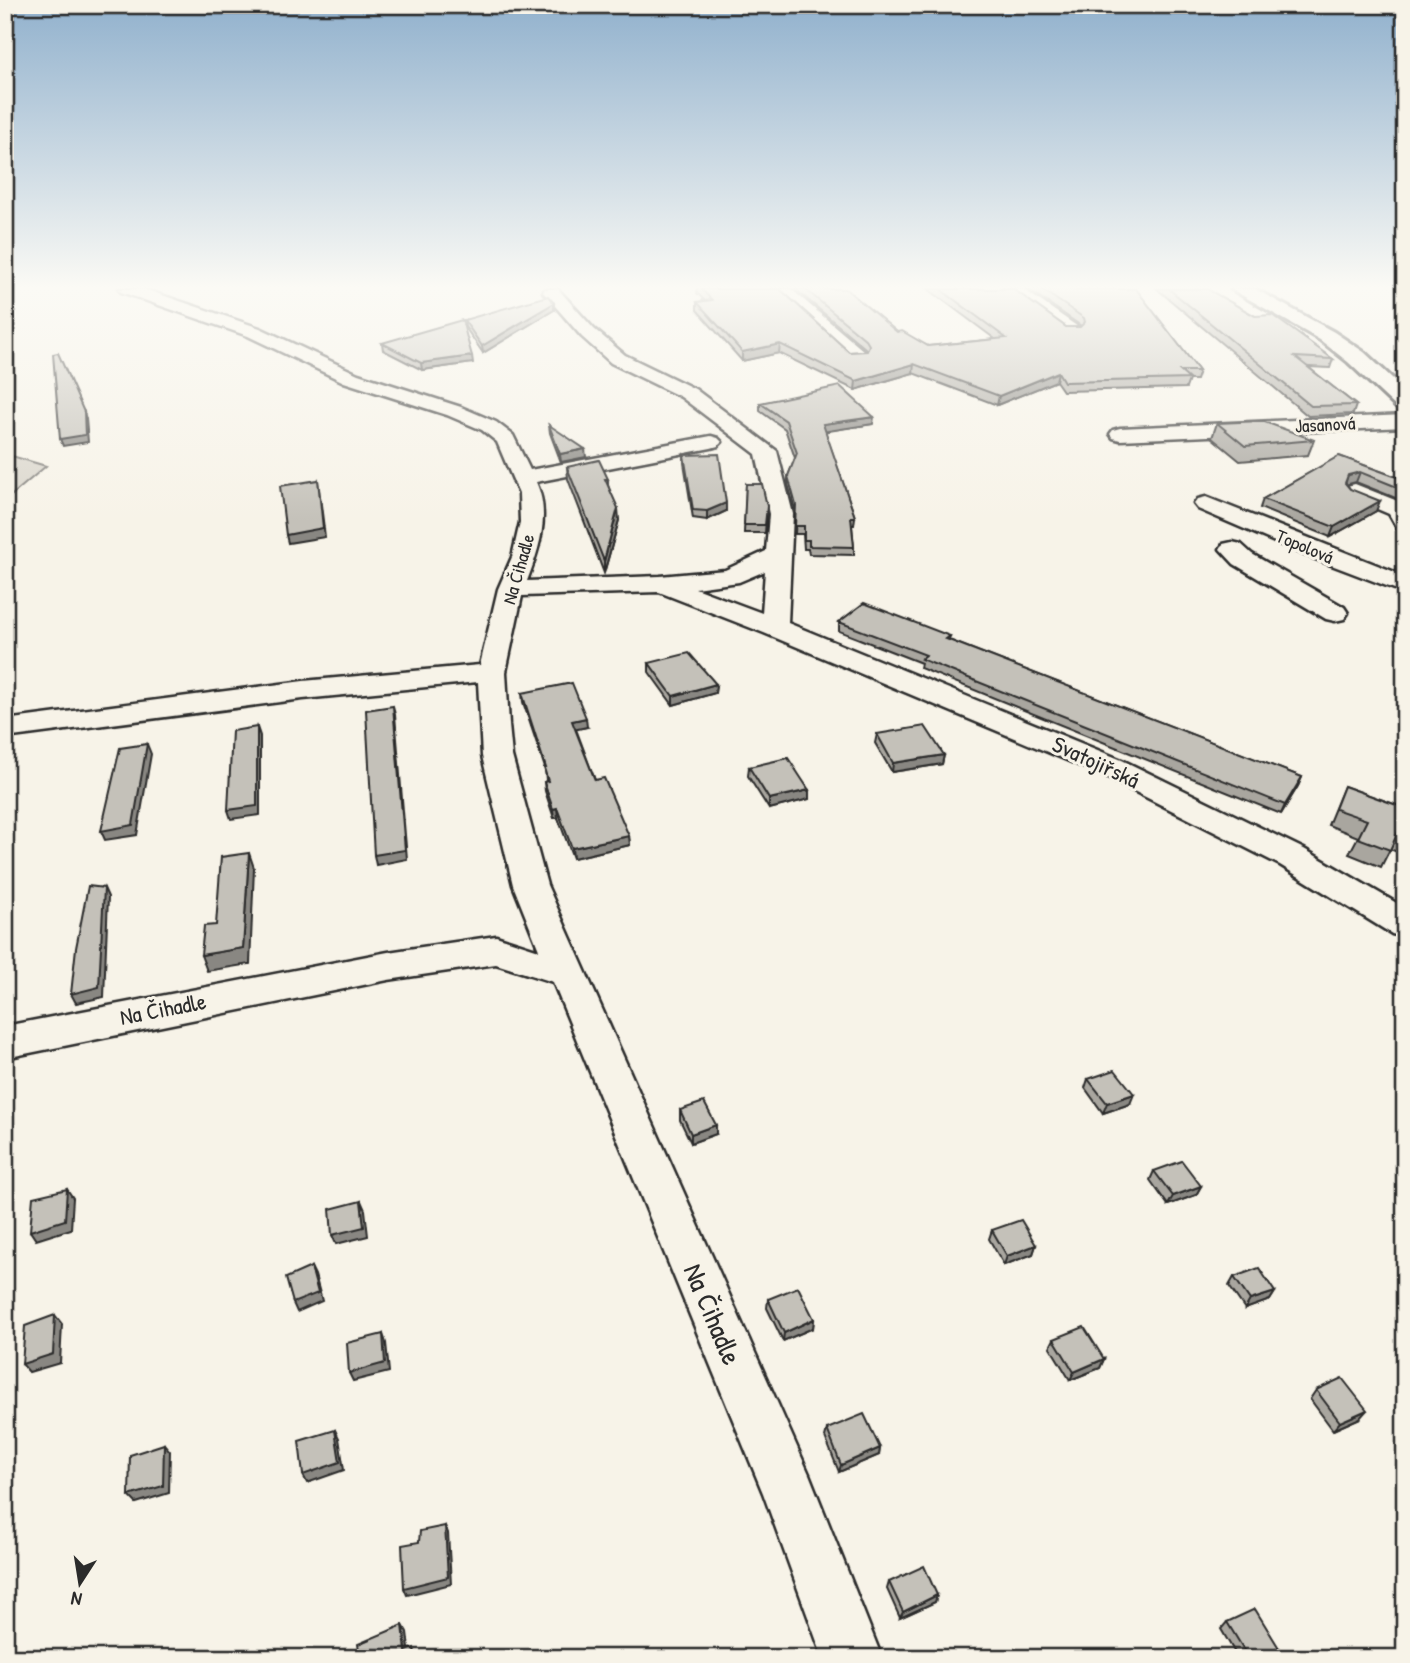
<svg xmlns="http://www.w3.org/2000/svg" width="1410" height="1663" font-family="'Patrick Hand',sans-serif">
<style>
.green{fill:#dad6cc;stroke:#82807c;stroke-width:2}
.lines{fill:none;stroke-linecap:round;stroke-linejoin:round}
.minor-casing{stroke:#2b2b2b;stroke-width:5}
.major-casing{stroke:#2b2b2b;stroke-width:6}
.minor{fill:#f7f3e8;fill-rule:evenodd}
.major{fill:#f7f3e8;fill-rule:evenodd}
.wall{fill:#a9a69f;stroke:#2b2b2b;stroke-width:2}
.shaded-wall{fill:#898782;stroke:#2b2b2b;stroke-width:2}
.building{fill:#c4c1b9;stroke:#2b2b2b;stroke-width:2}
.labels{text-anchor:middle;stroke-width:6;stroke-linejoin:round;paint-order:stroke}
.far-street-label{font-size:19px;fill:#2b2b2b;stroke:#f7f3e8}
.street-label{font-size:23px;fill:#2b2b2b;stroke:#f7f3e8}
.near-street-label{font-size:28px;fill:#2b2b2b;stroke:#f7f3e8}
</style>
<rect width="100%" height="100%" fill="#f7f3e8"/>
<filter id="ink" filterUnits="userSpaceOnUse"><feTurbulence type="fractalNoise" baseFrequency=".0143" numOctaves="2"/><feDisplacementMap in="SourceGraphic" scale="14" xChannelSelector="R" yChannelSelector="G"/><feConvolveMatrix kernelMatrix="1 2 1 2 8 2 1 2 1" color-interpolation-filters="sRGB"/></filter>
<g filter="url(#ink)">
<polygon class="green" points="5,454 46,466 5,501"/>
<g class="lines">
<g class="minor-casing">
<g id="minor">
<path d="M 119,289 L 144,289 L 260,328 L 358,374 L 461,407 L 496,422 L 513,435 L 530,470 L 711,436 L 718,438 L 722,442 L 718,446 L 711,448 L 536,482 C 551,515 539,549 527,581 L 660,576 L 725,570 L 766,551 L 769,514 L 756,454 L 681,397 L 611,363 L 582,337 L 543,292 L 545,289 L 558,289 L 594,329 L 625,355 L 695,389 L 777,451 L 793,514 L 788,623 L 1122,760 L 1304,849 L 1405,908 L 1405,938 L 1392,934 L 1280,865 L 1100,774 L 764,633 L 659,592 L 522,596 L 506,672 L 509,725 L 512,756 L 547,885 L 809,1474 L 882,1658 L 823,1658 L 763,1493 L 553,982 L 496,964 L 388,980 L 5,1058 L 5,1026 L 388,952 L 496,936 L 539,950 L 513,885 L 482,756 L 478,682 L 303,699 L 5,738 L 5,720 L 303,681 L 480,665 L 498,589 L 512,557 L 520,522 L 519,494 L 497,442 L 482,430 L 447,415 L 344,382 L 248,336 L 121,292 ZM 765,571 L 762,613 L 695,588 L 739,582 Z"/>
<polygon points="773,289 791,289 864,351 866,355 864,359 850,359"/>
<polygon points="1003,289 1023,289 1081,329 1078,333 1066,333"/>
<polygon points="1405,415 1405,427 1120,440 1113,438 1110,434 1113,430 1120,428"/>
<polygon points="1355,484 1405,504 1405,530 1397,528 1389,514 1347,496 1344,491 1347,486"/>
<polygon points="1206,497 1405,576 1405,593 1305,555 1198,509 1194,504 1198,499"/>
<polygon points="1232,542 1241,544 1252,554 1344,607 1348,613 1344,619 1335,621 1326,619 1234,564 1220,549 1223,544"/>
</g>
</g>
<g class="major-casing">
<polygon id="major" points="1231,289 1255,289 1334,332 1364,352 1405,390 1405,410 1397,408 1348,362 1320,340"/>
</g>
<use href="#minor" class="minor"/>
<use href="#major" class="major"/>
</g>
<g class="wall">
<polygon points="697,289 780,289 849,352 867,351 866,349 795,289 846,289 897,332 928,346 995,339 928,289 1013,289 1066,327 1080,327 1081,326 1028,289 1136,289 1199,371 1196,380 1189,380 1186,388 1063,391 1056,381 997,405 913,373 855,390 779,353 742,361 697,310 697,302 705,301 697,293"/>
<polygon points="1157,289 1207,289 1333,359 1330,368 1308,367 1356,405 1353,414 1308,416"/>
<polygon points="554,303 554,310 483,353 465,327 464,320"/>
<polygon points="382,343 473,363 422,370 383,350"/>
<polygon points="760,403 873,424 825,431 855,517 854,525 852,525 854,547 854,555 809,554 808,549 804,549 803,534 795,534 796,513 788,484 788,476 795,458 785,429 760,411"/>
<polygon points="1217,423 1314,440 1308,455 1240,461 1212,438"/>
<polygon points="549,425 586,457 561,462 550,433"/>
<polygon points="684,455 726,503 726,511 707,520 693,518 684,463"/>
<polygon points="1339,456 1405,480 1405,495 1398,499 1356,482 1347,484 1350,489 1376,511 1330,537 1260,508 1263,499"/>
<polygon points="567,467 608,479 608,485 619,520 604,573 568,479"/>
<polygon points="746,484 767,506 765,533 744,533"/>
<polygon points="839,622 950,636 949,640 1302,777 1298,786 1281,814 920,668 921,663 839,631"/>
<polygon points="649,663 716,684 715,693 673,705 649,672"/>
<polygon points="522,693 587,727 576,729 595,780 629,836 630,845 573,858 558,818 554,818 545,791 544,782 546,781 545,768 523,702"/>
<polygon points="877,734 944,755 942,764 892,772 875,743"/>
<polygon points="749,767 809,790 809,799 769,809 748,776"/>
<polygon points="1344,786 1405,808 1405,855 1390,849 1381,867 1349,854 1358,837 1328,825"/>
<polygon points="1088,1079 1130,1104 1103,1113 1085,1088"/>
<polygon points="680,1110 716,1134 691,1143 680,1120"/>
<polygon points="1154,1171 1201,1186 1196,1195 1168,1205 1150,1180"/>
<polygon points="992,1230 1036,1245 1033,1254 1004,1265 989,1239"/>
<polygon points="1234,1277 1275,1292 1270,1300 1245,1309 1229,1286"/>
<polygon points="768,1299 814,1319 813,1328 783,1341 767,1308"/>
<polygon points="1054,1339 1104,1359 1100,1368 1070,1380 1050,1347"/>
<polygon points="1316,1390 1360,1418 1333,1430 1310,1399"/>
<polygon points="827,1429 880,1448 879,1455 839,1472 825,1437"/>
<polygon points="889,1582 937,1595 935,1602 900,1618 887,1589"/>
<polygon points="1227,1622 1279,1648 1271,1654 1264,1658 1238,1658 1221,1629"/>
</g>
<g class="shaded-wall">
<polygon points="554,303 554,310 483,353 482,346"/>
<polygon points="780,344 779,353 742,361 742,352"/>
<polygon points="472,356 473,363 422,370 421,363"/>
<polygon points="914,364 913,373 855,390 856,381"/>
<polygon points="1058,372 1056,381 997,405 999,396"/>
<polygon points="84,412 86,419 88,442 63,446 60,439"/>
<polygon points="874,417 873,424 822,432 823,424"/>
<polygon points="585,449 586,457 561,462 560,454"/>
<polygon points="1360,472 1356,482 1345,485 1348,475"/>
<polygon points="318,480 325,537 288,543 286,535"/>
<polygon points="1405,487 1405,495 1398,499 1402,489"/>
<polygon points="1380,501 1376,511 1330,537 1334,527"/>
<polygon points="726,503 726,511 707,520 707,511"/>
<polygon points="618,508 619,520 604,573 604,561"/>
<polygon points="716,684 715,693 673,705 673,696"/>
<polygon points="393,706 395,715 407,859 376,865 374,855"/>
<polygon points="586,718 587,727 573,730 572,721"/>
<polygon points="257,727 260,736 260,815 231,819 228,810"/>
<polygon points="147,744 151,754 137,835 105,840 101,831"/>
<polygon points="944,755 942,764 892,772 893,763"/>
<polygon points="1302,777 1298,786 1281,814 1285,805"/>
<polygon points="809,790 809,799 769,809 769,799"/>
<polygon points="557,808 558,818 554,818 553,809"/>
<polygon points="629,836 630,845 573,858 572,848"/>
<polygon points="249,853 254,868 250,964 207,971 201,955 243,948"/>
<polygon points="104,888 108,897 104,997 76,1003 71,994"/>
<polygon points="1134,1094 1130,1104 1103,1113 1107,1103"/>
<polygon points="716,1125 716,1134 691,1143 691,1134"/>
<polygon points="1201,1186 1196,1195 1168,1205 1173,1196"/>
<polygon points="67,1189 73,1198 71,1229 36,1240 30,1231"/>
<polygon points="361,1201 365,1210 368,1236 336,1244 332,1235"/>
<polygon points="1036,1245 1033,1254 1004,1265 1007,1256"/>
<polygon points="311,1267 315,1275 322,1301 297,1312 293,1303"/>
<polygon points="1275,1292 1270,1300 1245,1309 1250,1300"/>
<polygon points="55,1315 62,1324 60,1363 29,1372 22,1364"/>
<polygon points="814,1319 813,1328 783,1341 784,1333"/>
<polygon points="383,1334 386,1343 389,1372 353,1381 349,1373"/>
<polygon points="1104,1359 1100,1368 1070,1380 1074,1372"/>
<polygon points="1367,1410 1360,1418 1333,1430 1340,1422"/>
<polygon points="335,1430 339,1438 344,1470 307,1483 303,1475"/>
<polygon points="164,1444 170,1451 169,1493 136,1503 129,1496"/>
<polygon points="880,1448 879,1455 839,1472 841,1465"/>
<polygon points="445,1526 448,1533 451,1584 407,1595 404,1588"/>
<polygon points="937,1595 935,1602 900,1618 903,1612"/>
<polygon points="403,1625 407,1632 410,1657 406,1651"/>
<polygon points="1279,1648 1271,1654 1264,1658 1258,1658"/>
</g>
<g class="building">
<polygon points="701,289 780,289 849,352 867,351 869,345 866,340 805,289 846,289 897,332 902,331 928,346 1006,338 940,289 1013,289 1066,327 1080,327 1085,322 1084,318 1041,289 1136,289 1199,371 1180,371 1189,379 1064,382 1058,372 999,396 914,364 856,381 780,344 742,352 697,302 712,300"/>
<polygon points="1169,289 1207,289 1255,316 1272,315 1333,359 1295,357 1356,405 1311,406"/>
<polygon points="548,296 554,303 482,346 464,320"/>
<polygon points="462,320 472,356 421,363 382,343"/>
<polygon points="58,353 84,412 85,435 60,439 53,354"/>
<polygon points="840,386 874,417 823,424 855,517 851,517 854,547 809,546 809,540 804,540 804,526 795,526 796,505 788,476 797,453 786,421 760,403"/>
<polygon points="1262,421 1314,440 1245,446 1217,423"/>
<polygon points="549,425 585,449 560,454"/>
<polygon points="719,454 726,503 707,511 693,510 684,455"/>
<polygon points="1339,456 1405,480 1405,487 1402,489 1360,472 1348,475 1345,483 1350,489 1380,501 1334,527 1263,499"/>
<polygon points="599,460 608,479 605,479 618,508 604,561 567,467"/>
<polygon points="318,480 323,528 286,535 280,486"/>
<polygon points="746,484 762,484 767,506 765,525 744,525"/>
<polygon points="864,603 950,636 946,639 1302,777 1285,805 921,659 926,655 839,622"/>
<polygon points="689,653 716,684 673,696 649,663"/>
<polygon points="572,683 586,718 572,721 595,780 604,778 629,836 572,848 557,808 553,809 544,782 548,781 544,768 546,768 522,693"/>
<polygon points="393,706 405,850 374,855 366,710"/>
<polygon points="925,726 944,755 893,763 877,734"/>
<polygon points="257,727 257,806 228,810 232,731"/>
<polygon points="147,744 133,825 101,831 120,748"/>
<polygon points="788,758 809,790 769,799 749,767"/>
<polygon points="1344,786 1405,808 1405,835 1398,832 1390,850 1358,838 1367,820 1335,809"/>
<polygon points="249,853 243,948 201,955 204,926 216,925 221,857"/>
<polygon points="88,886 104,888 99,987 71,994 76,948"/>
<polygon points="1115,1070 1134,1094 1107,1103 1088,1079"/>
<polygon points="704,1102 716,1125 691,1134 680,1110"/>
<polygon points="1182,1161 1201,1186 1173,1196 1154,1171"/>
<polygon points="67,1189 65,1220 30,1231 33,1197"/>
<polygon points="361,1201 364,1227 332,1235 330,1209"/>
<polygon points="1021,1220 1036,1245 1007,1256 992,1230"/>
<polygon points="311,1267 318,1293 293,1303 286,1278"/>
<polygon points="1259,1268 1275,1292 1250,1300 1234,1277"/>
<polygon points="798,1287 814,1319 784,1333 768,1299"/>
<polygon points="55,1315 53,1354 22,1364 25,1326"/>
<polygon points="1084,1327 1104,1359 1074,1372 1054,1339"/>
<polygon points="383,1334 385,1363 349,1373 347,1343"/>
<polygon points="1342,1378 1367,1410 1340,1422 1316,1390"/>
<polygon points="864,1414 880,1448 841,1465 827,1429"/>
<polygon points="335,1430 340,1462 303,1475 299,1441"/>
<polygon points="164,1444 163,1486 129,1496 130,1455"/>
<polygon points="445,1526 448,1577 404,1588 402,1545 419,1542 420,1531"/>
<polygon points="924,1566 937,1595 903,1612 889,1582"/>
<polygon points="1255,1609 1279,1648 1258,1658 1249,1658 1227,1622"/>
<polygon points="403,1625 406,1651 414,1648 416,1658 360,1658 358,1644"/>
</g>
</g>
<linearGradient id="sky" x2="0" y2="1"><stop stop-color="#91b1cd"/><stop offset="0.55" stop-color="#fbfaf5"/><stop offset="1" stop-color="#fbfaf5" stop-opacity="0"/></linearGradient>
<rect width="1410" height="522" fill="url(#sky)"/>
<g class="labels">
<g class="far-street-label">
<text transform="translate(1325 424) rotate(-3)" y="7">Jasanová</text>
<text transform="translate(1305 546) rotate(23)" y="7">Topolová</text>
<text transform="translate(518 569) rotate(-74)" y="7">Na Čihadle</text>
</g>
<g class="street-label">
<text transform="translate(1096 762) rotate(25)" y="8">Svatojiřská</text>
<text transform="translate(163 1009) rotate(-11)" y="8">Na Čihadle</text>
</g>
<g class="near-street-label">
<text transform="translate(713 1314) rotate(67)" y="10">Na Čihadle</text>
</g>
</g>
<rect width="1410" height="1663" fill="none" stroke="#f7f3e8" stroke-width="28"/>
<rect x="14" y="14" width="1382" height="1635" fill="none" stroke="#2b2b2b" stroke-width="2.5" filter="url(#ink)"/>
<g transform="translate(80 1583) rotate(192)" stroke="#f7f3e8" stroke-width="5" paint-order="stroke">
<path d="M0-5L12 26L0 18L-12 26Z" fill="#2b2b2b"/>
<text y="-10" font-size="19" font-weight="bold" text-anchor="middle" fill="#2b2b2b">N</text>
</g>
</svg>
